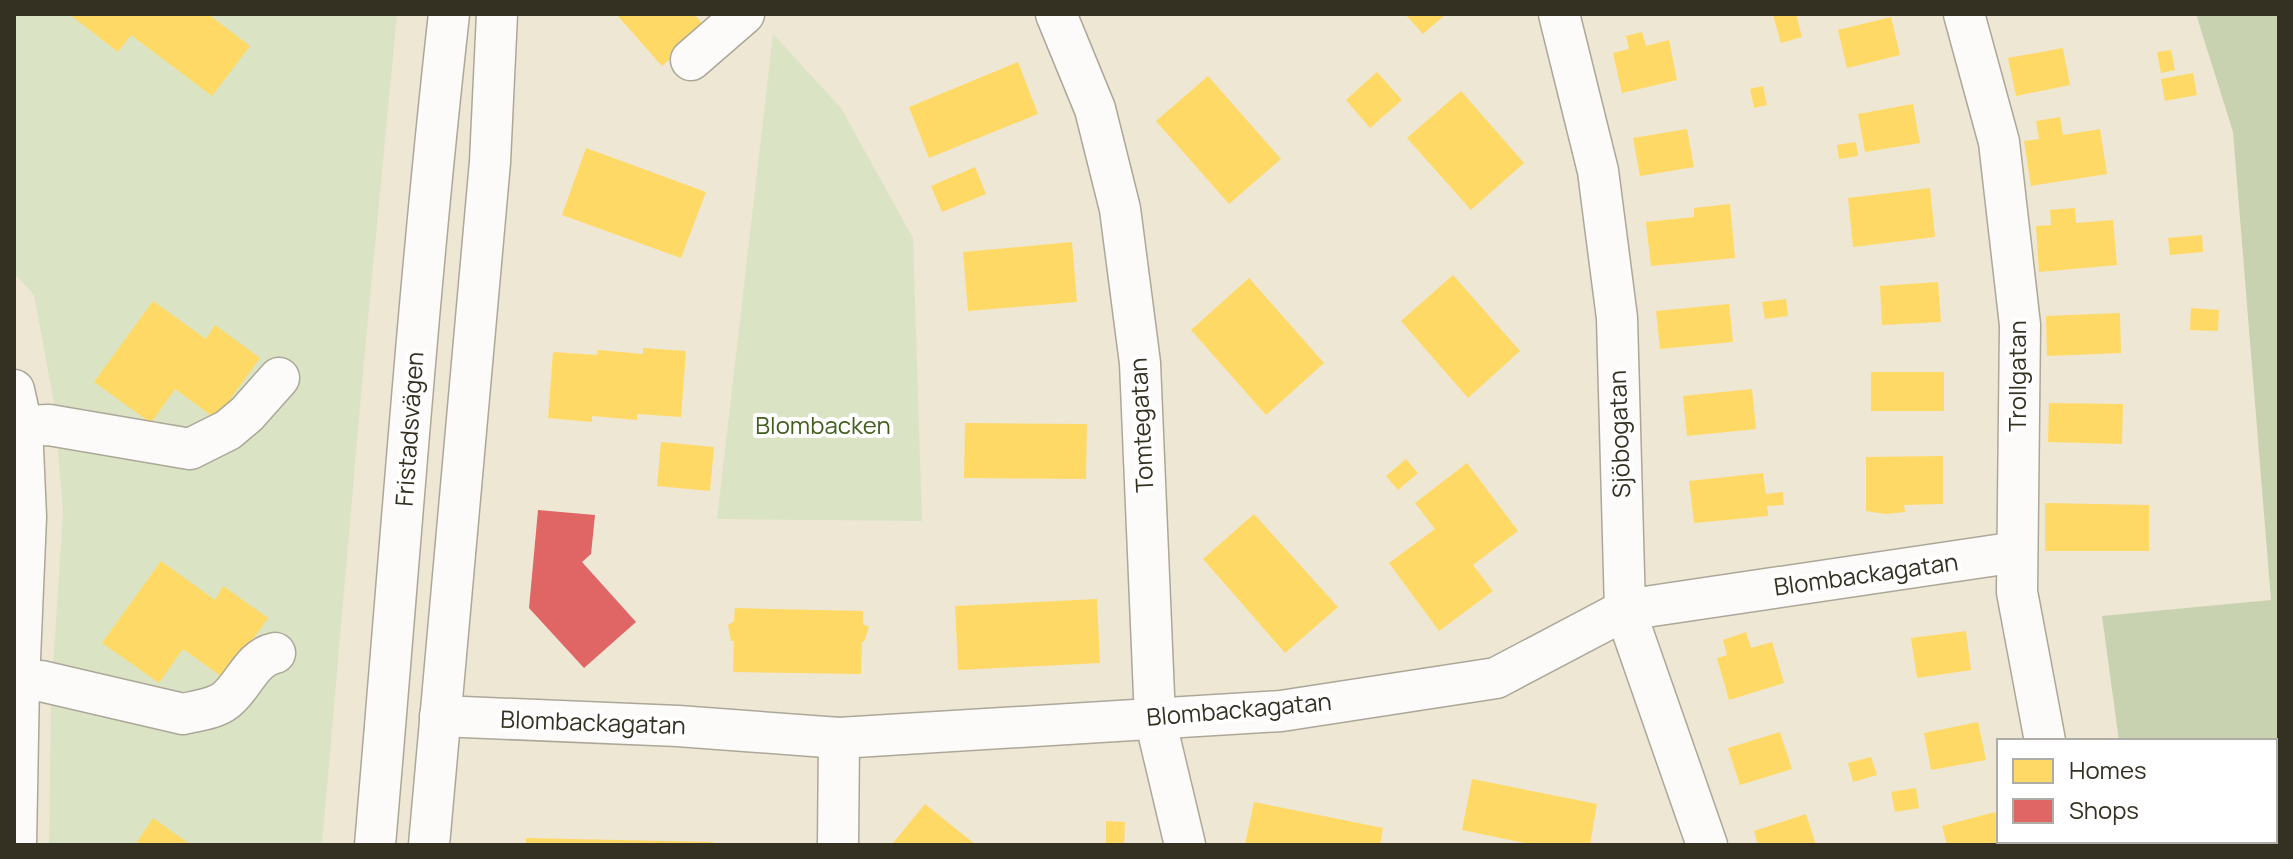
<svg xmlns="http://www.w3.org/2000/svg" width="2293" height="859" font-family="Manrope,sans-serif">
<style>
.green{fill:#dae4c4}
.forest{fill:#c8d2b0}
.homes{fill:#ffd966}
.shops{fill:#e06666}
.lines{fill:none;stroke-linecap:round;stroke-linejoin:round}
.minor-casing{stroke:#aca798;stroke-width:43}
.minor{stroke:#fcfbf9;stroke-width:40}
.labels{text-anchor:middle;stroke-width:8;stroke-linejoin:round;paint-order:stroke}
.street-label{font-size:24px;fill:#343022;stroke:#fff}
.park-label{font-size:24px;fill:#425f1e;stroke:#fff}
</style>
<rect width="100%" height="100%" fill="#eee7d4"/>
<g class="green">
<polygon points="14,14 397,14 364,361 322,845 49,845 51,698 63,512 54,403 34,295 14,273"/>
<polygon points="773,34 841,108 913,238 922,521 717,519"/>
</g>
<polygon class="forest" points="2196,14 2279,14 2279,845 2134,845 2134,841 2275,841 2275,741 2119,741 2102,616 2271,600 2233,132"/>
<g class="homes">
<polygon points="69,14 208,14 250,46 212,96 131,35 118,52"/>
<polygon points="616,14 694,14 706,28 662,66"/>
<polygon points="1405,14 1446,14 1423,34"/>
<polygon points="1796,14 1802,37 1781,43 1773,15"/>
<polygon points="1891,17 1900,55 1847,68 1838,30"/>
<polygon points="1642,32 1646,46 1669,40 1677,80 1622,93 1613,53 1629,49 1626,36"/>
<polygon points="2063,48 2070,85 2016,96 2008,58"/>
<polygon points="2171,50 2175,70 2161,73 2157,52"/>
<polygon points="1018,62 1038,114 929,158 909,107"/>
<polygon points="1377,72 1402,100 1370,128 1346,100"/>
<polygon points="2193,73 2197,95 2165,101 2161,79"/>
<polygon points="1208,76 1281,159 1229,204 1156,121"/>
<polygon points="1763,86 1767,105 1754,108 1750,89"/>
<polygon points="1461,91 1524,163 1471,210 1407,138"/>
<polygon points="1913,104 1920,143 1865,152 1858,114"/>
<polygon points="2060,117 2063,135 2100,129 2107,174 2031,186 2024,141 2039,139 2036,121"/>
<polygon points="1687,129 1694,167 1640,176 1633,138"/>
<polygon points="1856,142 1858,156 1839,159 1837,145"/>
<polygon points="586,148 706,192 681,258 562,215"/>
<polygon points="975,167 986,194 942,212 931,186"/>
<polygon points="1930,188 1935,237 1853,247 1848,198"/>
<polygon points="1730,204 1735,258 1651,266 1646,222 1694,217 1694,208"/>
<polygon points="2075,208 2076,223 2113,220 2117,265 2039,272 2036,226 2051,225 2050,210"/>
<polygon points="2202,235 2203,252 2170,255 2168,238"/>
<polygon points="1072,242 1077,302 968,311 963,252"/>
<polygon points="1453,275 1520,351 1468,398 1401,321"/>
<polygon points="1249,278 1324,363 1266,415 1191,330"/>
<polygon points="1938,282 1941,322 1882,325 1880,286"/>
<polygon points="1786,299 1788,316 1765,319 1762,302"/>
<polygon points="153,301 206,339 215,325 260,358 216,419 175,389 151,423 94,382"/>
<polygon points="1729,304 1733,342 1660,349 1656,311"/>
<polygon points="2191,308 2219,310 2218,331 2190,330"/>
<polygon points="2120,313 2121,353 2047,356 2046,316"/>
<polygon points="643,348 686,351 681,417 637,414 637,420 592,416 592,422 548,418 553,352 597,355 598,350 643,354"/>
<rect x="1871" y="372" width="73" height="39"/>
<polygon points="1752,389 1756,429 1687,436 1683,396"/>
<polygon points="2049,403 2123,404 2122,444 2048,442"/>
<polygon points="965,423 1087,424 1086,479 964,478"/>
<polygon points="661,442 714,447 710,491 657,486"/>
<polygon points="1943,456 1943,504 1904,505 1905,512 1885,514 1866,511 1866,457"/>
<polygon points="1406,459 1418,473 1398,490 1386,476"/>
<polygon points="1467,463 1518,531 1473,565 1493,591 1439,631 1389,563 1435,529 1415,503"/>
<polygon points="1763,473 1766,494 1783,492 1784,505 1767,506 1768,516 1694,523 1689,481"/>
<polygon points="2045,503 2149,505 2149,551 2045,551"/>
<polygon points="1254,514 1338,607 1285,653 1203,559"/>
<polygon points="161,561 215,600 223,586 268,618 225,679 183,649 159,683 102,643"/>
<polygon points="1097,599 1100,663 958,670 955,606"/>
<polygon points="735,608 863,611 863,624 869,627 864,642 862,642 861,674 733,672 734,641 731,641 728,625 734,621"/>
<polygon points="1966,631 1971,670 1917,678 1911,638"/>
<polygon points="1746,632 1751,648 1772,642 1784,683 1729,700 1717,658 1727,655 1723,640"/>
<polygon points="1978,722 1986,760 1931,770 1924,733"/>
<polygon points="1780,732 1792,769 1740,785 1728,748"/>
<polygon points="1871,757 1877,775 1853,782 1848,763"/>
<polygon points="1472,779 1597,804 1590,845 1534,845 1462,830"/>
<polygon points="1916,788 1919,808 1895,812 1891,792"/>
<polygon points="1254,802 1383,828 1380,845 1245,845"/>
<polygon points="925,804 976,845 895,845 893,843"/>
<polygon points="1995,812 1999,826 1999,841 2003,841 2004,845 1947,845 1942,826"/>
<polygon points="1806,814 1816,845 1758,845 1754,831"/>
<polygon points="153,818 191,845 135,845"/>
<polygon points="1106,821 1125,822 1124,845 1106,845"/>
<polygon points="526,838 713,842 713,845 526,845"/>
</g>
<polygon class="shops" points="538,510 595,515 591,554 582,562 636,622 584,668 529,608"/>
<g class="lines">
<g class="minor-casing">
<g id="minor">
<polyline points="1056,14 1095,109 1120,209 1140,363 1155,719 1185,845"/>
<polyline points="1559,14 1598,171 1617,318 1625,610 1707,845"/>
<polyline points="1964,14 1999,142 2020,325 2017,592 2045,741"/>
<polyline points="691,60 744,14"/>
<polyline points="14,390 22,426 26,517 19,682 16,845"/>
<polyline points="22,426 49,425 190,449 228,430 247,414 279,378"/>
<path d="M 14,682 L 41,681 L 183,714 C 196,711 215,709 226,700 C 244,686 251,658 275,653"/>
<polyline points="440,716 678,726 839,738 1281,711 1496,678 1625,610 2017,552"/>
<polyline points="2064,841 2065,845"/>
<path d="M 375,845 C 399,568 418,290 449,14"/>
<polyline points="429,845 490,162 497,14"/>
<polyline points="838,845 839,738"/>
</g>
</g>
<use href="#minor" class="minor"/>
</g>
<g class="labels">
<g class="street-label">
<text transform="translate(2018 376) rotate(-90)" y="8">Trollgatan</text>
<text transform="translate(1142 425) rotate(-93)" y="8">Tomtegatan</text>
<text transform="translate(410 429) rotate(-86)" y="8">Fristadsvägen</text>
<text transform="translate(1620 434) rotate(-92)" y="8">Sjöbogatan</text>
<text transform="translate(1866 575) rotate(-8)" y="8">Blombackagatan</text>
<text transform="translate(1239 710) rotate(-5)" y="8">Blombackagatan</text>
<text transform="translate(593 723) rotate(2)" y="8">Blombackagatan</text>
</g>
<g class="park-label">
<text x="823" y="434">Blombacken</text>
</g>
</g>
<rect width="2293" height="859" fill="none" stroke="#343022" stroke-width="32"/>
<rect x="1997" y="739" width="280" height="104" fill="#ffffff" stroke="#aeaca7" stroke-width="2"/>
<rect x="2013" y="759" width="40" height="24" fill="#ffd966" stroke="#aeaca7" stroke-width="2"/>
<text x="2069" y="779" font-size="24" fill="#343022">Homes</text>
<rect x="2013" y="799" width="40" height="24" fill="#e06666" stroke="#aeaca7" stroke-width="2"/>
<text x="2069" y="819" font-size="24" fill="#343022">Shops</text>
</svg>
